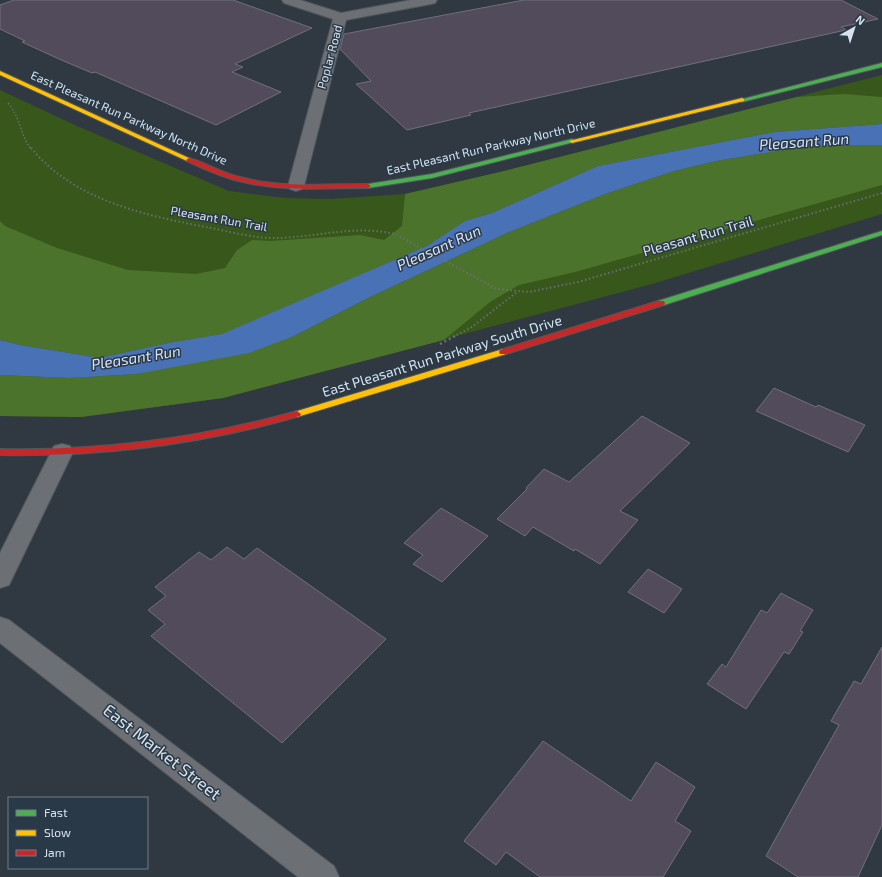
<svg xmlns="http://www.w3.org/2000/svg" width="882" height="877" font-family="'Exo 2',sans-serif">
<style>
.green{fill:#37581a}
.forest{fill:#4c732b}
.water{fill:#4971b5}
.building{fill:#524b5c;stroke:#707178}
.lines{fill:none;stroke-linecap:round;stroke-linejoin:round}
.street-casing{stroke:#50575e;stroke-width:2}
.fast-casing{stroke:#50575e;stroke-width:2}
.slow-casing{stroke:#50575e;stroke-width:2}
.jam-casing{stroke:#50575e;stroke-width:2}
.path-far2{stroke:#696e71;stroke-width:1.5;stroke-dasharray:1.5 2;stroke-linecap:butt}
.path-far1{stroke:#696e71;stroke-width:2;stroke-dasharray:1.5 2.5;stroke-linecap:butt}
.path{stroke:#696e71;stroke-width:2.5;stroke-dasharray:2 3;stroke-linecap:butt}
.street{fill:#6c6f73;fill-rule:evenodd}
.fast{fill:#4caf50;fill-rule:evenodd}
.slow{fill:#ffc107;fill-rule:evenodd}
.jam{fill:#c62828;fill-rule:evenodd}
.labels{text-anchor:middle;stroke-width:3;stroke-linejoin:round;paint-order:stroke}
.far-street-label{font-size:12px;fill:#d7e2eb;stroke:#293948}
.street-label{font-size:14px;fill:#d7e2eb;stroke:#293948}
.water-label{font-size:15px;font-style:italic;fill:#d6e2f7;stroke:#293948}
.near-street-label{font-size:17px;fill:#d7e2eb;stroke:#293948}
</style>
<rect width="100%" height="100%" fill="#303941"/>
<polygon class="green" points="882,75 882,214 652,284 223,398 81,417 0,416 0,90 77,126 229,191 285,198 331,199 405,194 500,172"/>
<g class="forest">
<polygon points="844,94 882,97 882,124 775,132 598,166 492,213 465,221 427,246 223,334 168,343 100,358 20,345 0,340 0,221 5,226 57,248 128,270 196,274 225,268 237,250 252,240 270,241 360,235 384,240 402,226 405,194 500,172 797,97"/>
<polygon points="882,145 882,185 575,272 519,285 490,302 444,340 223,398 81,417 0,416 0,375 70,378 136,374 294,336 368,298 507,233 605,194 674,171 716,161 807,146"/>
</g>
<polygon class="water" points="882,124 882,145 807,146 716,161 674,171 605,194 507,233 368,298 294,336 249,353 136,374 70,378 0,375 0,340 20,345 100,358 168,343 222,334 427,246 465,221 492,213 598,166 775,132"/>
<g class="building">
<polygon points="14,0 233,0 312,28 235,64 243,67 232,72 281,92 216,125 95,72 92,73 59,59 22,42 25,41 0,29 0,5"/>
<polygon points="524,0 841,0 878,19 841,27 846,30 469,113 471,115 407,130 356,84 371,81 340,49 344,34"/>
<polygon points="774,388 816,407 818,405 865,425 848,452 756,411"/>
<polygon points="642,416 690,443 620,511 638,520 600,564 575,549 574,551 533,527 525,536 497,519 527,489 526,488 544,469 569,482"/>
<polygon points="441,508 488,536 442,582 413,564 423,555 404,543"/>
<polygon points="227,547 244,559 257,548 386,639 282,743 151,636 165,624 148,610 166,596 155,587 199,552 211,560"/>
<polygon points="648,569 682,589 664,613 628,592"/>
<polygon points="781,593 813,610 800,631 803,632 789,654 784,652 746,709 707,684 722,664 726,667 761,610 767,613"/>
<polygon points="882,647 882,825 858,877 798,877 766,856 805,785 839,725 831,721 854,681 861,684"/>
<polygon points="543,741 631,801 656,762 695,787 675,821 691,831 663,877 540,877 506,852 496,865 464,841"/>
</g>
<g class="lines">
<g class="street-casing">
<g id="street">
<polygon points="282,0 300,0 341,13 411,0 437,0 435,3 431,4 346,20 304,186 302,189 296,191 290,189 288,186 333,19 284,3"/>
<polygon points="62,444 70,446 73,452 9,585 0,588 0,553 51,452 54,446"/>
<polygon points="0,617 9,620 334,866 339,877 298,877 0,643"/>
</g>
</g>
<g class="fast-casing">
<g id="fast">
<polygon points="882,63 882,67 742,102 739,100"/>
<polygon points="572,139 574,140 574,142 432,178 368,188 365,186 368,184 432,174"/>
<polygon points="882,231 882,235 664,305 658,305 657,303 658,301"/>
</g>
</g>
<g class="slow-casing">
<g id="slow">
<polygon points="0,71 191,159 192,160 187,161 0,75"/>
<polygon points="742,98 744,99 744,101 572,143 569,141"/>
<polygon points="503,349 507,352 506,354 297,417 293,414 294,412"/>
</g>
</g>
<g class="jam-casing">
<g id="jam">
<path d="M 189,158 C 207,163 222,173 240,177 C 281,188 326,184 368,184 L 371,186 L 368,188 C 325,188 281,192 239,181 C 221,177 204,169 187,161 L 186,160 Z"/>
<polygon points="658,301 664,301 665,303 664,305 506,354 500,354 499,352 500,350"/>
<path d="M 297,411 L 301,414 L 300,416 C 203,444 101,457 0,455 L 0,449 C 100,451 201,438 297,411 Z"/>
</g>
</g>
<path class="path-far2" d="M 8,103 C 20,116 20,135 31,149"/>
<g class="path-far1">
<path d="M 31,148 C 74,200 143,215 206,227 C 227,231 248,237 269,238 C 312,239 351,224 395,234 L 497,289 L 529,292 L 578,282 L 882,193"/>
<polyline points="453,337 472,327 517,292"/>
</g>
<polyline class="path" points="440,344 455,336"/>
<use href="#street" class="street"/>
<use href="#fast" class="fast"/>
<use href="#slow" class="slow"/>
<use href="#jam" class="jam"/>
</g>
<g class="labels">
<g class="far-street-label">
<text transform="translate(330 57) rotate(-75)" y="4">Poplar Road</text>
<text transform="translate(129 118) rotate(24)" y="4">East Pleasant Run Parkway North Drive</text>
<text transform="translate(491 147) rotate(-13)" y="4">East Pleasant Run Parkway North Drive</text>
<text transform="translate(219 219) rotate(10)" y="4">Pleasant Run Trail</text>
</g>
<g class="street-label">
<text transform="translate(698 236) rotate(-16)" y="5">Pleasant Run Trail</text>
<text transform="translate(442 356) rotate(-17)" y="5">East Pleasant Run Parkway South Drive</text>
</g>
<g class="water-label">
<text transform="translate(804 142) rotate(-4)" y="5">Pleasant Run</text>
<text transform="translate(439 248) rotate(-24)" y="5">Pleasant Run</text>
<text transform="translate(136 358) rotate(-9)" y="5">Pleasant Run</text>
</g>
<g class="near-street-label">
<text transform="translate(162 752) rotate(38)" y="6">East Market Street</text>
</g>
</g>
<rect x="8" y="797" width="140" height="72" fill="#293948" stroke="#6f7d89"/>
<rect x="16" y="810" width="20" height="6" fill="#4caf50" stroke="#6f7d89"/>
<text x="44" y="817" font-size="12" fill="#d7e2eb">Fast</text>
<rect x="16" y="830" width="20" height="6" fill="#ffc107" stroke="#6f7d89"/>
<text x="44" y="837" font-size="12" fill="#d7e2eb">Slow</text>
<rect x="16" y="850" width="20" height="6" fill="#c62828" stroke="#6f7d89"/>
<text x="44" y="857" font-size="12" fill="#d7e2eb">Jam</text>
<g transform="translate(854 28) rotate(39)" stroke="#293948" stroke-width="3" paint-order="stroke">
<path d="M0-3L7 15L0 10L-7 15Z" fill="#d7e2eb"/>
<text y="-6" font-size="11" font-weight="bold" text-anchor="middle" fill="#d7e2eb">N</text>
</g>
</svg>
